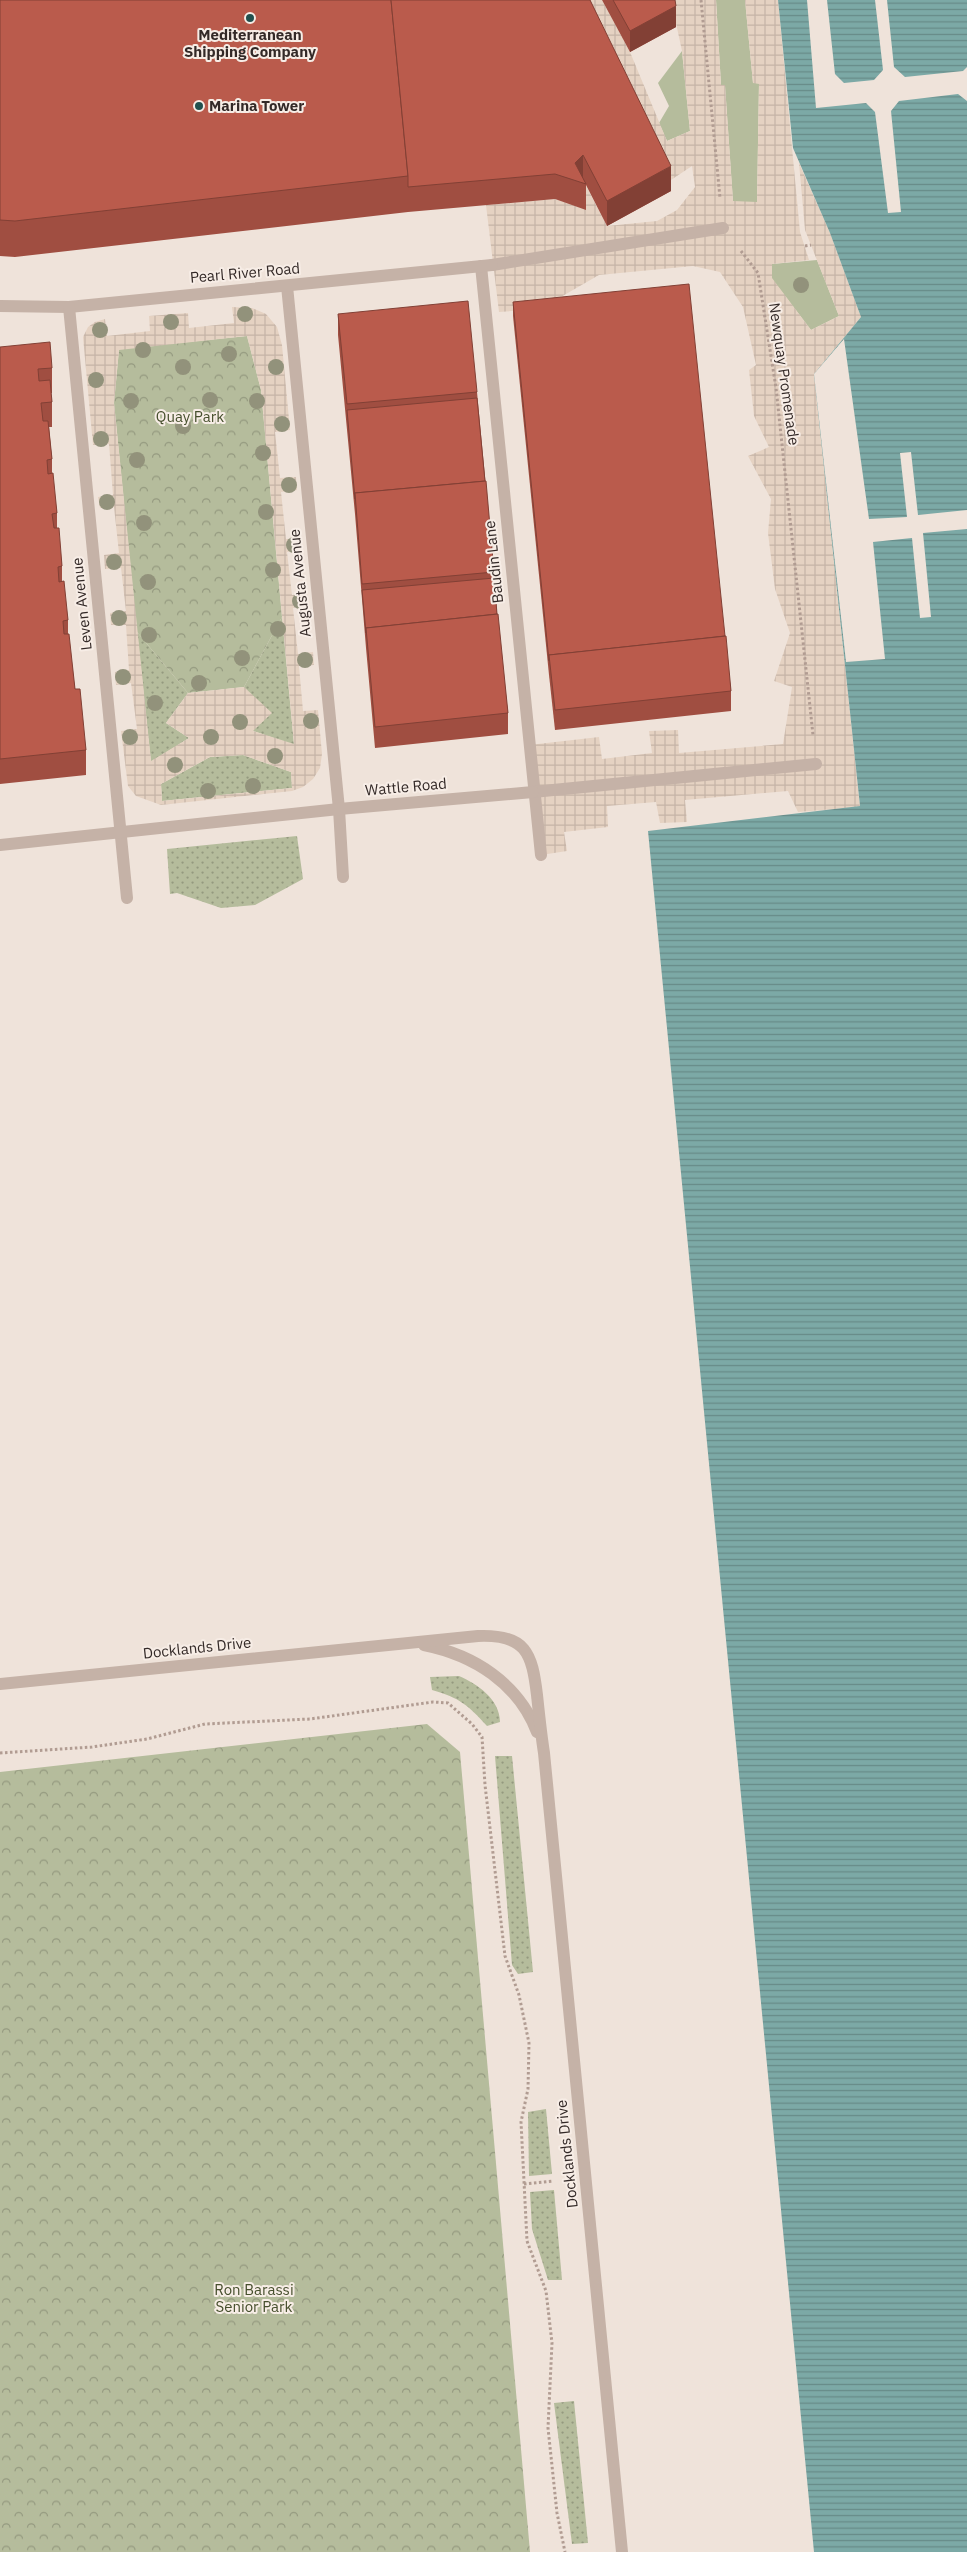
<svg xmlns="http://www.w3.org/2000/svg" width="967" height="2552" font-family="'IBM Plex Sans',sans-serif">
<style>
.grass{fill:#b5bc9c}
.park{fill:url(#park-crowns)}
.garden{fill:url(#garden-dots)}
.plaza{fill:url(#plaza-grid);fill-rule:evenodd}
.water{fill:url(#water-rules)}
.pier{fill:#efe3da}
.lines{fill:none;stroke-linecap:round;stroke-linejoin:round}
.path{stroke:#b19c92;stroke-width:3;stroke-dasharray:2.5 2.5;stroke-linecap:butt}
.service{stroke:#c5b2a7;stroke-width:12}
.pedestrian{stroke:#c5b2a7;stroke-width:12}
.minor{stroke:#c5b2a7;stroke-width:12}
.tree{fill:#92927b}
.wall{fill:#a04e41}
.shaded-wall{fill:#824035}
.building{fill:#ba5b4c;stroke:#824035}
.poi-dot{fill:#21504e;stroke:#f7ede6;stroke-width:2}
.labels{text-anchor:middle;stroke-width:4;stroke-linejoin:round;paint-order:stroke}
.poi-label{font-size:15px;font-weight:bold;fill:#332927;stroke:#f7ede6}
.street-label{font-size:15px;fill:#332927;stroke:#f7ede6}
.park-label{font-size:15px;fill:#464f2d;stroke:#f7ede6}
</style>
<defs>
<pattern id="park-crowns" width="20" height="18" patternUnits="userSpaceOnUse" patternTransform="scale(1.25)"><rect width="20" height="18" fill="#b5bc9c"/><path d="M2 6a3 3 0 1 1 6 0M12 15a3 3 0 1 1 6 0" fill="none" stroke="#94997f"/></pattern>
<pattern id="garden-dots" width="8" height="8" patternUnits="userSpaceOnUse" patternTransform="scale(1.25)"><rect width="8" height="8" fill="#b5bc9c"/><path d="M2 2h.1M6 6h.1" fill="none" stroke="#94997f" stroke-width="1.8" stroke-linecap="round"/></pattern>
<pattern id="plaza-grid" width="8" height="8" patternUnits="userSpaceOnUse" patternTransform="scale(1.25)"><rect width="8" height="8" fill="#e5d2c2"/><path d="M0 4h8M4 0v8" fill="none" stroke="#c5b4a7"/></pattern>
<pattern id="water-rules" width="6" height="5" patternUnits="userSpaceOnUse" patternTransform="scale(1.25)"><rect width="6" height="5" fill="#7ca9a6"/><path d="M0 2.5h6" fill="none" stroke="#668a87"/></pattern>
</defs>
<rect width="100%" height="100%" fill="#efe3da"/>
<g class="grass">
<polygon points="716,0 745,0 753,83 759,83 757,202 733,202 725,86 721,85"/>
<polygon points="682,51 690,131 667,141 659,123 669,106 658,83"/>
<polygon points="817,260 839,316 811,330 772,279 772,264"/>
</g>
<g class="park">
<polygon points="247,336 261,390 282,617 244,687 188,693 137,632 114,403 119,349"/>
<polygon points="427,1724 460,1752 530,2552 0,2552 0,1772"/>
</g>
<g class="garden">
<polygon points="282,617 294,745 253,731 244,687"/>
<polygon points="137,632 188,693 166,723 189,738 151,762"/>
<polygon points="243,755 291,772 292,788 162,801 161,784 210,757"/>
<polygon points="297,836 303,879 255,905 221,908 177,893 170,894 167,849"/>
<path d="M 459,1676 C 477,1684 500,1699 500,1722 L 487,1726 C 468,1705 460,1698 432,1690 L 430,1677 Z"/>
<polygon points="495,1756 512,1756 533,1972 518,1974 512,1965"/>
<polygon points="546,2109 552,2174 529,2176 528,2112"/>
<polygon points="554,2190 562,2280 548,2280 532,2229 530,2192"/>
<polygon points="574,2401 588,2543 572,2544 554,2403"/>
</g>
<g class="plaza">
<polygon points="579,0 602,0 630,52 667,141 690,131 682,51 671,0 716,0 721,85 725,85 733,201 757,202 759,84 753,83 745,0 778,0 800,232 809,260 772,264 772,278 811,330 839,316 805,230 799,163 830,233 861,317 814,374 860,807 798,812 788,791 685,800 687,822 660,823 656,802 607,806 608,827 564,832 567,851 541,855 529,745 599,737 602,759 652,753 649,731 678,730 679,753 783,744 792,687 774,681 790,633 775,589 768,533 771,499 748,456 769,447 754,416 749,370 756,365 743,307 720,272 693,266 599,275 540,309 499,312 486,205 555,199 585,209 583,180 607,226 657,221 677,210 695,187 692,166 668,182"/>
<path d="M 232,307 L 252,308 L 266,314 L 277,327 L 282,345 L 290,430 L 275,432 L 280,478 L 296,477 L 297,490 L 281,492 L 286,539 L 302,538 L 302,550 L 287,552 L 292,595 L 307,593 L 308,605 L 293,608 L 298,654 L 313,652 L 314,665 L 299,666 L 303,711 L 318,710 L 322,754 L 320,768 L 313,779 L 303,787 L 292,791 L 161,805 L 136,796 L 128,786 L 121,731 L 137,729 L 131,683 L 116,685 L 115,672 L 129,670 L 126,625 L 111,625 L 110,613 L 126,611 L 121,568 L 105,569 L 104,555 L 119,553 L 114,507 L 100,508 L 98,497 L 113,495 L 109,444 L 93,445 L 83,337 L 88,327 L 95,322 L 105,319 L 107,336 L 150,331 L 149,316 L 188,313 L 189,328 L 234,323 ZM 247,336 L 261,390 L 294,744 L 253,731 L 272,713 L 244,687 L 188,693 L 166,723 L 189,738 L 151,761 L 114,403 L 119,350 ZM 243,755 L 291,772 L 292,788 L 162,801 L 161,784 L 210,757 Z"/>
</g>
<polygon class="water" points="778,0 967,0 967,2552 814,2552 648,831 860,806 814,374 861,317 830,233 793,148"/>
<g class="pier">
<polygon points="807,0 827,0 835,74 844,83 874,80 883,70 875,0 887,0 894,67 905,77 963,71 967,67 967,101 958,94 899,101 891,111 901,212 888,213 875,112 866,103 816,108"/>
<polygon points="844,339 869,519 907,517 900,453 911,452 918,515 967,510 967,529 923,533 931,617 920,618 912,538 873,542 885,659 846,662 814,374"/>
</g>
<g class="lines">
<g class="path">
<polyline points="701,0 720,198"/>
<polyline points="805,246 811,245"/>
<polyline points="741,251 758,273 776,388 813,735"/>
<polyline points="0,1753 92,1747 147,1739 205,1724 310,1719 433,1702 448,1703 472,1724 482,1737 485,1785 505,1956 519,1995 529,2043 528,2089 521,2122 527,2241 546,2291 552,2343 548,2428 557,2513 565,2552"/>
<polyline points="524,2184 553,2181"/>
</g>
<polyline class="service" points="481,266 541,855"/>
<g class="pedestrian">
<polyline points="492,265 723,228"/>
<polyline points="533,792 816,764"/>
</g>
<g class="minor">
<polyline points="287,286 339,809 343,877"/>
<polyline points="0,306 69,307 492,265"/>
<polyline points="69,307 127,898"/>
<polyline points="0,845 339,809 533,792"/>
<path d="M 424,1645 C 474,1655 518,1683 537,1732"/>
<path d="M 0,1684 L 478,1636 C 526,1634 532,1653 537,1695 C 539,1714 541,1734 544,1753 L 622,2552"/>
</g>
</g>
<g class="tree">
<circle cx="801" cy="285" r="8"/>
<circle cx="245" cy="314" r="8"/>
<circle cx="171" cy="322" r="8"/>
<circle cx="100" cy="330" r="8"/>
<circle cx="143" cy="350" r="8"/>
<circle cx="229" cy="354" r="8"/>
<circle cx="183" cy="367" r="8"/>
<circle cx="276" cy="367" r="8"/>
<circle cx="96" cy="380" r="8"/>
<circle cx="210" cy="400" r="8"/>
<circle cx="131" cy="401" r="8"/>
<circle cx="257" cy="401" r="8"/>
<circle cx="282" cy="424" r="8"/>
<circle cx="183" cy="426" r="8"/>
<circle cx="101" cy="439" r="8"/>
<circle cx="263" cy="453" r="8"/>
<circle cx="137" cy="460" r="8"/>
<circle cx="289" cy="485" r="8"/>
<circle cx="107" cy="502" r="8"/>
<circle cx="266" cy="512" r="8"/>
<circle cx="144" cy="523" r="8"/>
<circle cx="294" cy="545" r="8"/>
<circle cx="114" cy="562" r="8"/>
<circle cx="273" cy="570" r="8"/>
<circle cx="148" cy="582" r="8"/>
<circle cx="300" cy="601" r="8"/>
<circle cx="119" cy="618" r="8"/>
<circle cx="278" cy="629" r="8"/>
<circle cx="149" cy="635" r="8"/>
<circle cx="242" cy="658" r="8"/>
<circle cx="305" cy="660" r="8"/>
<circle cx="123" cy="677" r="8"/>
<circle cx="199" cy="683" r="8"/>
<circle cx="155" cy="703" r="8"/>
<circle cx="311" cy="721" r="8"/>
<circle cx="240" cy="722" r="8"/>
<circle cx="130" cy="737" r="8"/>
<circle cx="211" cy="737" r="8"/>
<circle cx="275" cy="756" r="8"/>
<circle cx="175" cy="765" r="8"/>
<circle cx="253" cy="786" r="8"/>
<circle cx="208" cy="791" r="8"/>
</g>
<g class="wall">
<polygon points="0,0 590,0 671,191 607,226 586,185 586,210 555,199 408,212 15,257 0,256"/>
<polygon points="602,0 675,0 676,27 630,52"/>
<polygon points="513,302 725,636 731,691 731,711 555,730 549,675 513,316"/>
<polygon points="338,314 477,392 494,572 497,614 508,713 508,734 375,748 366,648 355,514 338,335"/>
<polygon points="0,347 52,368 52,393 51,393 52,402 52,427 49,427 52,459 52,474 57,513 57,528 62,566 62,581 68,620 68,634 75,689 86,750 86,775 0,784"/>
</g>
<g class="shaded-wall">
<polygon points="676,6 676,27 630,52 630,31"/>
<polygon points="583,155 583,180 575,163"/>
<polygon points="671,166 671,191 607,226 607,201"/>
</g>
<g class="building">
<polygon points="0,0 391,0 408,176 15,221 0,220"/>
<polygon points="391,0 590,0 671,166 607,201 583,155 575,163 586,184 555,174 408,187 408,176"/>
<polygon points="613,0 675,0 676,6 630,31"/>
<polygon points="689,284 725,636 549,655 549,661 513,302"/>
<polygon points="468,301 477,392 347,404 338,314"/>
<polygon points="50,342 52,368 38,369 39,381 50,380 52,402 41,403 43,421 48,421 52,459 47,460 48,474 53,473 57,513 52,514 54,528 59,528 62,566 58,567 59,582 64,581 68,620 63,621 64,634 69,634 75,689 80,689 86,750 0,759 0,347"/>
<polygon points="477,398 485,481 355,493 355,499 347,410"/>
<polygon points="486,481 494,572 362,584 355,493"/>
<polygon points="494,578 497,614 366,628 366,633 362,590"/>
<polygon points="498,614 508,713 375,727 366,628"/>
<polygon points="726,636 731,691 555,710 549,655"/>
</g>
<g class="poi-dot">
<circle cx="250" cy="18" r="5"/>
<circle cx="199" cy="106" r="5"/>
</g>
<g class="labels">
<g class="poi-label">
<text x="250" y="40">Mediterranean<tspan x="250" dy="17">Shipping Company</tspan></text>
<text x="209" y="111" text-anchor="start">Marina Tower</text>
</g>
<g class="street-label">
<text transform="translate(245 273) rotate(-5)" y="5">Pearl River Road</text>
<text transform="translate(784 374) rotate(82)" y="5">Newquay Promenade</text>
<text transform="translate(494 562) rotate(-96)" y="5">Baudin Lane</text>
<text transform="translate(300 583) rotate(-96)" y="5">Augusta Avenue</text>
<text transform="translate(82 604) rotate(-96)" y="5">Leven Avenue</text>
<text transform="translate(406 787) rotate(-5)" y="5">Wattle Road</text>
<text transform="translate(197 1648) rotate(-6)" y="5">Docklands Drive</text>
<text transform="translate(567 2154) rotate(-96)" y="5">Docklands Drive</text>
</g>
<g class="park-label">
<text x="190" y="422">Quay Park</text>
<text x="254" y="2295">Ron Barassi<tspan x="254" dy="17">Senior Park</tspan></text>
</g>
</g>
</svg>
